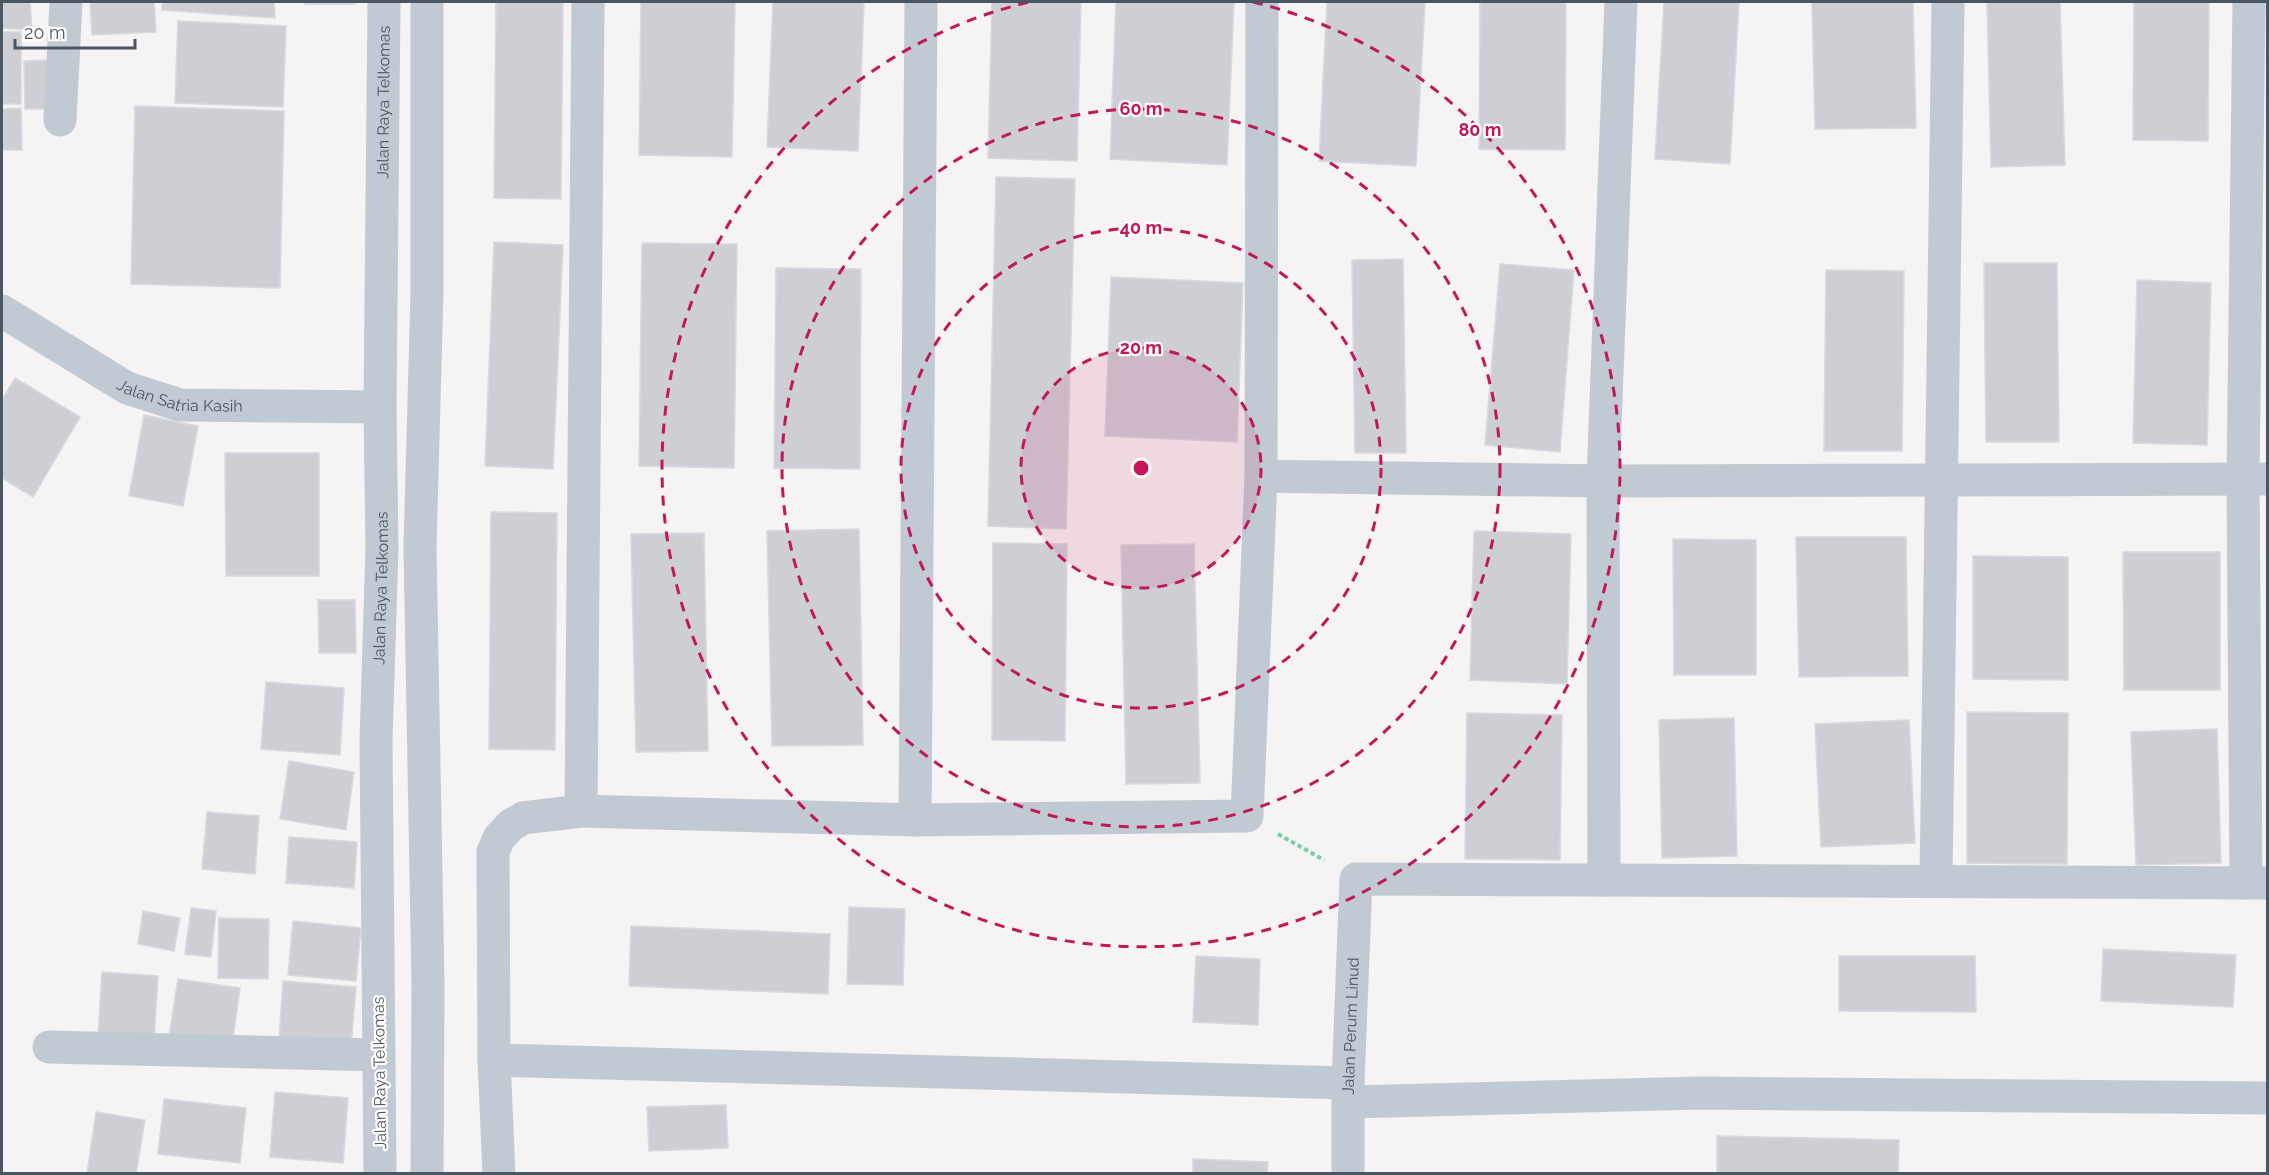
<svg xmlns="http://www.w3.org/2000/svg" width="2269" height="1175" font-family="Raleway,sans-serif">
<style>
.building{fill:#cdcfd5;stroke:#d7d9de;stroke-width:1.5}
.lines{fill:none;stroke-linecap:round;stroke-linejoin:round}
.path{stroke:#7ad0a6;stroke-width:4;stroke-dasharray:4.5 3;stroke-linecap:butt}
.minor{stroke:#c1cad2;stroke-width:33}
.ring{fill:none;stroke:#c2185b;stroke-width:3;stroke-dasharray:10 8}
.labels{text-anchor:middle;stroke-width:4.5;stroke-linejoin:round;paint-order:stroke}
.street-label{font-size:16px;fill:#4a5661;stroke:#fff}
.centre{fill:#c2185b;stroke:#fff;stroke-width:3}
.ring-label{font-size:18px;text-anchor:middle;font-weight:bold;fill:#c2185b;stroke:#fff;stroke-width:4.5;stroke-linejoin:round;paint-order:stroke}
</style>
<rect width="100%" height="100%" fill="#f5f3f3"/>
<g class="building">
<polygon points="2,2 30,2 32,30 2,28"/>
<polygon points="90,2 154,2 156,32 92,35"/>
<polygon points="162,2 274,2 275,18 162,10"/>
<rect x="305" y="2" width="50" height="2"/>
<polygon points="496,2 563,2 561,199 494,198"/>
<polygon points="641,2 735,2 732,157 639,155"/>
<polygon points="773,2 864,2 858,151 767,147"/>
<polygon points="992,2 1081,2 1077,161 988,158"/>
<polygon points="1116,2 1234,2 1227,165 1110,159"/>
<polygon points="1327,2 1425,2 1416,166 1319,161"/>
<polygon points="1480,2 1566,2 1565,150 1479,149"/>
<polygon points="1664,2 1739,2 1730,164 1655,159"/>
<polygon points="1812,2 1913,2 1916,128 1815,129"/>
<polygon points="1987,2 2060,2 2065,165 1991,167"/>
<polygon points="2134,2 2209,2 2208,141 2133,140"/>
<polygon points="178,21 286,26 283,107 175,103"/>
<rect x="2" y="32" width="19" height="72"/>
<polygon points="51,60 52,109 25,109 24,61"/>
<polygon points="135,106 284,111 280,288 131,284"/>
<polygon points="21,108 22,150 2,150 2,109"/>
<polygon points="996,177 1075,179 1066,529 988,526"/>
<polygon points="494,242 563,245 553,469 485,466"/>
<polygon points="642,243 737,244 734,468 639,466"/>
<polygon points="1403,259 1406,453 1355,453 1352,260"/>
<polygon points="1984,263 2057,263 2059,442 1986,442"/>
<polygon points="1500,264 1574,270 1560,452 1485,445"/>
<polygon points="776,268 861,269 860,469 774,468"/>
<polygon points="1826,270 1904,271 1902,451 1824,451"/>
<polygon points="1111,277 1243,283 1237,442 1105,436"/>
<polygon points="2137,280 2211,283 2207,445 2133,443"/>
<polygon points="15,378 80,417 33,497 2,478 2,400"/>
<polygon points="144,415 198,426 183,506 129,496"/>
<polygon points="225,453 319,453 319,576 226,576"/>
<polygon points="491,512 557,513 555,750 489,749"/>
<polygon points="859,529 863,745 772,746 767,531"/>
<polygon points="1474,531 1571,534 1567,684 1470,680"/>
<polygon points="704,533 708,751 636,752 631,534"/>
<polygon points="1796,537 1906,537 1908,676 1799,677"/>
<polygon points="1673,539 1756,540 1756,675 1674,675"/>
<polygon points="993,543 1067,544 1065,741 992,740"/>
<polygon points="1194,544 1200,783 1126,784 1121,545"/>
<polygon points="2123,552 2220,552 2220,690 2124,690"/>
<polygon points="1973,556 2068,557 2068,680 1973,679"/>
<polygon points="318,600 355,600 356,653 319,653"/>
<polygon points="266,682 344,688 340,755 261,749"/>
<polygon points="1967,712 2068,713 2067,864 1967,863"/>
<polygon points="1467,713 1562,715 1560,860 1465,859"/>
<polygon points="1734,718 1737,856 1662,858 1659,720"/>
<polygon points="1909,720 1915,843 1821,847 1815,724"/>
<polygon points="2217,729 2221,863 2136,865 2131,732"/>
<polygon points="289,761 354,772 346,830 280,819"/>
<polygon points="207,812 259,816 255,874 202,869"/>
<polygon points="289,837 357,842 354,888 286,883"/>
<polygon points="849,907 905,909 903,985 847,984"/>
<polygon points="191,908 216,911 211,957 185,954"/>
<polygon points="143,911 180,918 174,951 138,944"/>
<polygon points="219,918 269,919 268,979 218,978"/>
<polygon points="293,921 361,928 356,981 288,975"/>
<polygon points="631,926 830,934 828,994 629,986"/>
<polygon points="2103,949 2236,955 2233,1007 2101,1001"/>
<polygon points="1196,956 1260,959 1258,1025 1193,1022"/>
<polygon points="1839,956 1975,956 1976,1012 1839,1011"/>
<polygon points="102,972 158,976 154,1039 98,1036"/>
<polygon points="178,979 240,988 232,1046 169,1036"/>
<polygon points="283,981 356,987 351,1047 279,1040"/>
<polygon points="275,1092 348,1098 343,1163 270,1157"/>
<polygon points="164,1099 246,1108 240,1163 158,1154"/>
<polygon points="726,1105 728,1148 649,1151 647,1107"/>
<polygon points="96,1112 145,1120 136,1174 87,1174"/>
<polygon points="1717,1136 1899,1140 1898,1174 1717,1174"/>
<polygon points="1193,1159 1268,1162 1267,1174 1193,1174"/>
</g>
<g class="lines">
<polyline class="path" points="1278,834 1324,860"/>
<g class="minor">
<polyline points="60,120 66,2"/>
<path id="s1" d="M 2,311 L 127,388 L 180,405 L 380,407"/>
<polyline points="1261,476 1603,481 2268,479"/>
<polyline points="581,811 588,2"/>
<polyline points="915,820 921,2"/>
<polyline points="1604,880 1603,481 1621,2"/>
<polyline points="1936,880 1948,2"/>
<polyline points="2246,883 2243,479 2249,2"/>
<polyline points="49,1047 379,1055"/>
<polyline points="494,1060 1348,1083"/>
<polyline points="1349,1102 1700,1093 2268,1098"/>
<path id="s2" d="M 380,1174 L 376,740 L 382,548 L 380,407 L 384,2"/>
<polyline points="427,1174 428,985 420,547 427,292 427,2"/>
<polyline points="499,1174 494,1060 493,852 499,838 511,825 523,818 581,811 915,820 1247,816 1261,476 1262,2"/>
<path id="s3" d="M 1348,1174 L 1348,1083 L 1356,879 L 2268,883"/>
</g>
</g>
<circle cx="1141" cy="468" r="120" fill="#c2185b" fill-opacity=".12"/>
<g class="ring">
<circle cx="1141" cy="468" r="120"/>
<circle cx="1141" cy="468" r="240"/>
<circle cx="1141" cy="468" r="359"/>
<path d="M1253 2A479 479 0 1 1 1029 2"/>
</g>
<g class="labels">
<g class="street-label">
<text dy="6" stroke="none"><textPath href="#s2" startOffset="1072">Jalan Raya Telkomas</textPath></text>
<text dy="6" stroke="none"><textPath href="#s1" startOffset="201">Jalan Satria Kasih</textPath></text>
<text dy="6" stroke="none"><textPath href="#s2" startOffset="586">Jalan Raya Telkomas</textPath></text>
<text dy="6" stroke="none"><textPath href="#s3" startOffset="148">Jalan Perum Linud</textPath></text>
<text transform="translate(379 1073) rotate(-91)" y="6">Jalan Raya Telkomas</text>
</g>
</g>
<circle cx="1141" cy="468" r="9" class="centre"/>
<g class="ring-label">
<text x="1141" y="115">60 m</text>
<text x="1480" y="136">80 m</text>
<text x="1141" y="234">40 m</text>
<text x="1141" y="354">20 m</text>
</g>
<rect width="2269" height="1175" fill="none" stroke="#4a5661" stroke-width="6"/>
<path d="M15 39v9h120v-9" fill="none" stroke="#4a5661" stroke-width="3"/>
<text x="24" y="39" font-size="18" fill="#4a5661" stroke="#ffffff" stroke-width="4.5" paint-order="stroke">20 m</text>
</svg>
